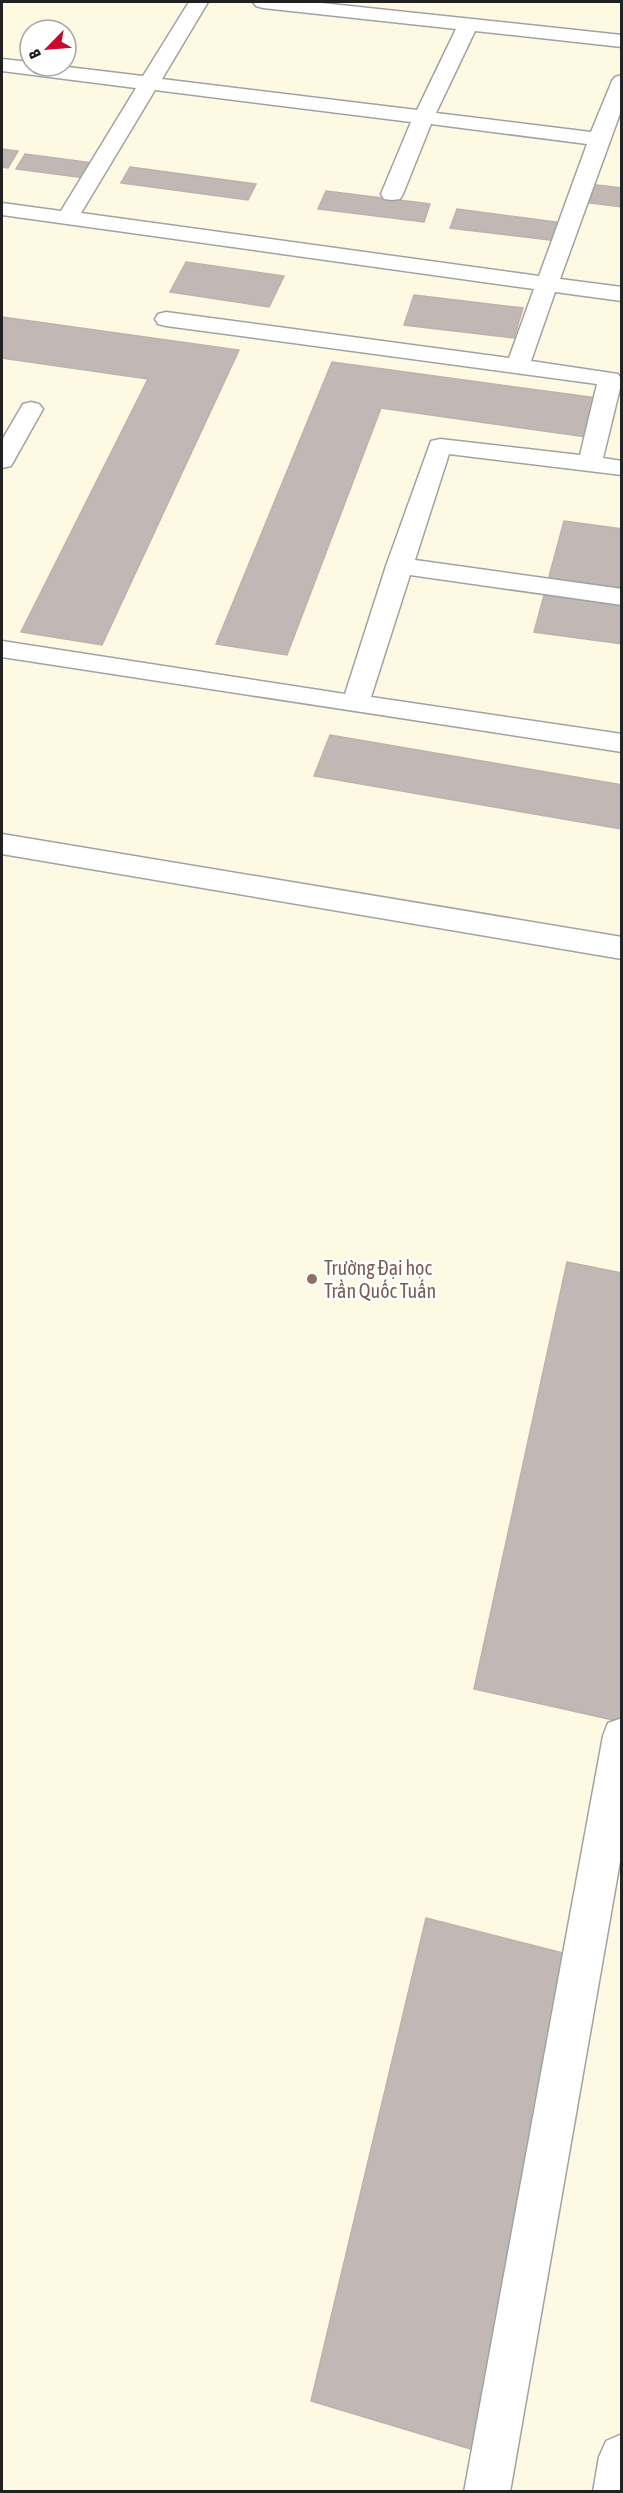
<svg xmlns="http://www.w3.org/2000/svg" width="623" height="2493" font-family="'Asap Condensed',sans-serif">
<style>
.education{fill:#fef9e3;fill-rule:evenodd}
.building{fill:#c1b7b4;stroke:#c2b0aa;stroke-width:1.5}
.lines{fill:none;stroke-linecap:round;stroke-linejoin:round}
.minor-casing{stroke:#a2a2a2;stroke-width:3}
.minor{fill:#fff;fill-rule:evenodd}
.education-dot{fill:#8d6e63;stroke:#fff;stroke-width:2}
.labels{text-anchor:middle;stroke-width:5;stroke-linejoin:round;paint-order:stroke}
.education-label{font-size:20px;fill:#785e54;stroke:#fff;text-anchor:start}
</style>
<rect width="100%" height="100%" fill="#f1ece8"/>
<path class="education" d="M 2,2 L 621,2 L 621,2491 L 2,2491 ZM 30,30 L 66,30 L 66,66 L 30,66 Z"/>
<g class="building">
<polygon points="2,149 18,151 8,168 2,167"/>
<polygon points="25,154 94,163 85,178 16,169"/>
<polygon points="130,167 256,184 248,200 121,183"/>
<polygon points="588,184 622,188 622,207 583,202"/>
<polygon points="326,191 430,204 424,222 318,209"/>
<polygon points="457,209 563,223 558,241 450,228"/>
<polygon points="186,262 284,276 269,307 170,292"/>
<polygon points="414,295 523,308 514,338 404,325"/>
<polygon points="2,317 239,350 102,645 21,632 148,379 2,358"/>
<polygon points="332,362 604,399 593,438 381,408 287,655 216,644"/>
<polygon points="564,521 622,529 622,644 534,632"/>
<polygon points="330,735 622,785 622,829 314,776"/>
<polygon points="567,1262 622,1273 622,1722 474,1689"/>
<polygon points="426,1918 579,1957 484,2453 311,2401"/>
</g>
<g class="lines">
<g class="minor-casing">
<g id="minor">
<path d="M 189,2 L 208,2 L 162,79 L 417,110 L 456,29 L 263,8 L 256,6 L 253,2 L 312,2 L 622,35 L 622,47 L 475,31 L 436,113 L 591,132 L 612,81 L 615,77 L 622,75 L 622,108 L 560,279 L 622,287 L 622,301 L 555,292 L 531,361 L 618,374 L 622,380 L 603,458 L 622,461 L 622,475 L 449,454 L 415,560 L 622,589 L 622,605 L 410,575 L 371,697 L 622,734 L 622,752 L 2,657 L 2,641 L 345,694 L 386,566 L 431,441 L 440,439 L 580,455 L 597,384 L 166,326 L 158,324 L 155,319 L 158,314 L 166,312 L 509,358 L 534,289 L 2,215 L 2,203 L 61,211 L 136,88 L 2,71 L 2,59 L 30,62 L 30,66 L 59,66 L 143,76 ZM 155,90 L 411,122 L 381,194 L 384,199 L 392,200 L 400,199 L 403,194 L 431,124 L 587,144 L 539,276 L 81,213 Z"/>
<polygon points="31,402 39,404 43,409 11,466 2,468 2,440 23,404"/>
<polygon points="2,834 622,937 622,959 2,854"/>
<polygon points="622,1718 622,1850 510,2492 464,2492 603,1736 608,1723"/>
<polygon points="622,2434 622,2492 593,2492 599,2457 606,2441"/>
</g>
</g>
<use href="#minor" class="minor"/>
</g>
<circle class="education-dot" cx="312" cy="1279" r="6"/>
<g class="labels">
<g class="education-label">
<text x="324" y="1275">Trường Đại học<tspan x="324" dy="23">Trần Quốc Tuấn</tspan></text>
</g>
</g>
<rect width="623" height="2493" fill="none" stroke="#212121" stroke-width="6"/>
<g transform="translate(48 48) rotate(245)"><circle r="28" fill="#ffffff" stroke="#a6a6a6" stroke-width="1.5"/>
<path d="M0-4.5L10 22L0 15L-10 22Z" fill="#ca072b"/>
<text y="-9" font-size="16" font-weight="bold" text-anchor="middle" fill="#212121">B</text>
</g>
</svg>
